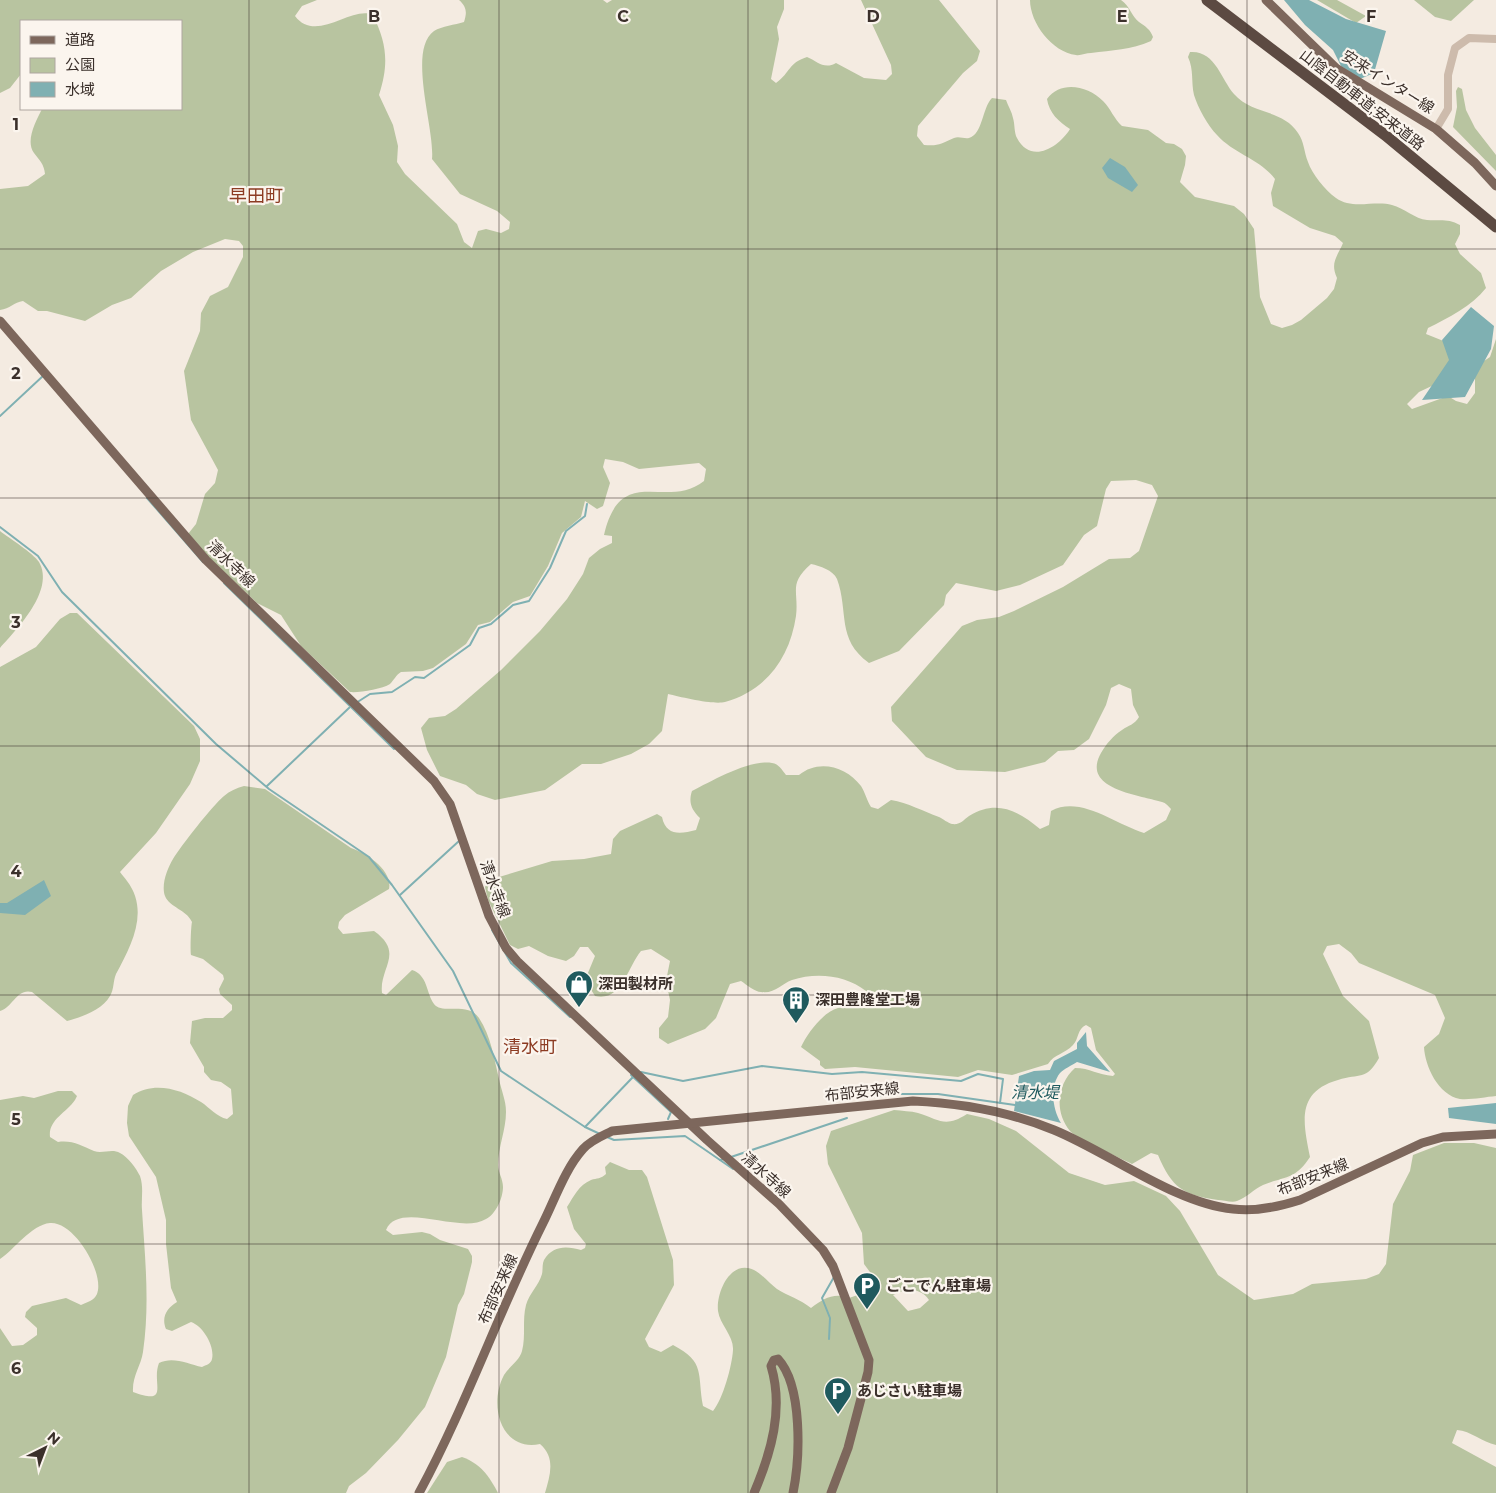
<svg xmlns="http://www.w3.org/2000/svg" width="1496" height="1493" font-family="Montserrat,'Noto Sans JP',sans-serif">
<style>
.green{fill:#b8c4a0;fill-rule:evenodd}
.water{fill:#7fb0b2}
.lines{fill:none;stroke-linecap:round;stroke-linejoin:round}
.stream{stroke:#7fb0b2;stroke-width:2}
.minor{stroke:#cdbbac;stroke-width:8}
.major{stroke:#7d675c;stroke-width:9}
.highway{stroke:#5c4a42;stroke-width:11}
.grid{fill:none;stroke:#3b302b;stroke-width:1;stroke-opacity:0.55}
.labels{text-anchor:middle;stroke-width:4.5;stroke-linejoin:round;paint-order:stroke}
.street-label{font-size:15px;fill:#3b302b;stroke:#fbf5ee}
.poi-label{font-size:15px;font-weight:bold;fill:#3b302b;stroke:#fbf5ee;text-anchor:start}
.water-label{font-size:16px;font-style:italic;fill:#1f5a5e;stroke:#fbf5ee}
.quarter-label{font-size:18px;fill:#8c3b22;stroke:#fbf5ee}
.grid-label{font-size:16px;text-anchor:middle;font-weight:bold;fill:#3b302b;stroke:#fbf5ee;stroke-width:4.5;stroke-linejoin:round;paint-order:stroke}
</style>
<rect width="100%" height="100%" fill="#f4ebe1"/>
<g class="green">
<path d="M 0,0 L 317,0 L 302,6 L 295,16 C 316,44 352,5 373,15 C 387,44 389,64 379,95 L 393,125 L 398,146 L 397,162 L 405,174 L 457,224 L 464,242 L 472,248 L 478,231 L 486,229 L 501,233 L 509,229 L 510,222 L 497,211 L 460,194 L 432,159 C 435,129 407,50 434,31 C 442,26 455,25 464,22 C 467,13 467,7 459,0 L 603,0 L 607,3 L 612,0 L 784,0 L 784,9 L 777,27 L 779,39 L 771,79 L 776,83 C 791,72 788,63 807,57 C 817,61 824,70 836,63 L 864,78 L 886,80 L 892,74 L 891,65 L 861,0 L 939,0 L 980,51 L 977,61 L 963,73 L 918,126 L 917,136 L 924,145 C 940,146 940,144 954,138 C 959,136 964,139 969,138 C 983,134 982,108 992,98 L 1006,100 C 1008,106 1012,112 1013,118 C 1015,124 1014,133 1017,138 C 1031,165 1059,147 1070,129 C 1059,122 1049,113 1047,99 C 1061,80 1088,86 1103,101 C 1111,109 1114,119 1122,126 L 1148,130 L 1166,143 L 1174,144 L 1182,149 L 1186,156 L 1185,165 L 1180,182 L 1195,197 L 1234,206 L 1244,214 L 1254,229 L 1260,297 L 1271,324 L 1282,328 L 1292,325 L 1301,320 L 1327,298 L 1334,289 L 1337,278 C 1330,263 1337,257 1343,243 L 1335,236 L 1310,228 L 1273,206 L 1271,193 L 1275,179 C 1260,159 1234,154 1217,135 C 1208,126 1198,108 1194,95 C 1191,82 1194,70 1188,57 L 1190,52 C 1215,50 1221,79 1234,94 C 1252,115 1283,109 1298,133 C 1304,141 1304,152 1308,162 C 1312,174 1325,190 1336,198 C 1352,210 1375,200 1392,205 C 1404,208 1415,219 1427,220 C 1440,221 1448,218 1460,225 L 1460,234 L 1455,244 L 1460,254 L 1481,273 L 1486,288 C 1472,306 1448,318 1428,328 L 1426,334 L 1446,342 L 1452,360 L 1436,384 L 1419,392 L 1407,404 L 1412,409 L 1448,396 L 1456,401 L 1467,404 L 1475,393 L 1475,372 L 1481,363 L 1490,357 L 1496,339 L 1496,1096 C 1485,1097 1471,1100 1460,1099 C 1438,1095 1425,1066 1424,1047 L 1439,1034 L 1445,1018 L 1435,995 L 1359,963 L 1351,953 L 1339,944 L 1327,946 L 1323,954 L 1343,996 L 1369,1021 L 1379,1058 C 1366,1081 1360,1073 1338,1080 C 1296,1092 1303,1122 1310,1157 C 1295,1180 1285,1176 1263,1185 C 1254,1189 1246,1198 1237,1201 C 1232,1203 1223,1200 1218,1200 C 1183,1195 1172,1188 1158,1155 L 1151,1153 L 1132,1164 C 1119,1157 1078,1140 1070,1131 C 1054,1112 1057,1084 1075,1068 C 1090,1068 1098,1075 1113,1076 L 1115,1074 L 1096,1050 L 1091,1028 L 1086,1025 C 1077,1029 1079,1039 1073,1045 C 1065,1054 1054,1054 1048,1064 L 1012,1075 L 978,1070 L 958,1077 L 855,1067 L 825,1069 L 820,1065 L 820,1061 L 801,1047 C 807,1034 823,1012 838,1008 C 850,1006 858,1009 867,1002 L 866,991 C 846,975 816,972 792,980 C 781,984 775,994 761,992 C 755,992 747,985 741,981 L 730,984 L 716,1018 L 705,1029 L 668,1044 L 659,1038 L 659,1028 L 668,1017 L 670,1000 L 666,981 L 670,961 L 651,949 L 641,951 C 627,968 622,1002 595,996 L 585,980 L 595,956 L 588,947 L 580,947 L 574,956 L 566,961 L 548,956 L 529,946 L 518,949 L 510,945 L 488,900 L 485,887 L 489,880 L 552,861 L 584,859 L 611,854 L 613,839 L 620,831 L 657,814 L 662,817 C 666,836 680,834 696,830 L 700,818 C 692,810 688,803 692,791 C 712,781 750,759 772,763 C 779,764 782,770 786,775 L 799,775 C 818,759 846,766 861,786 C 865,792 867,801 871,807 L 878,809 L 891,800 C 908,803 923,811 939,817 C 943,819 948,823 952,824 C 961,825 963,820 969,816 C 997,799 1018,811 1040,829 L 1049,825 L 1051,811 C 1080,795 1115,824 1144,833 L 1166,820 L 1171,809 C 1168,806 1166,803 1162,802 C 1142,795 1080,790 1101,753 C 1106,744 1113,736 1122,730 C 1129,725 1134,725 1139,717 L 1133,705 L 1131,689 L 1119,684 L 1111,688 L 1106,705 L 1089,739 L 1074,750 L 1058,751 L 1045,762 L 1005,772 L 957,770 L 926,757 L 892,721 L 891,707 L 962,626 L 977,620 L 999,617 L 1014,611 L 1063,587 L 1109,559 L 1130,558 L 1139,551 L 1158,496 L 1152,485 L 1136,480 L 1111,481 L 1106,489 L 1097,526 L 1084,535 L 1063,565 L 1020,585 L 996,591 L 956,583 L 946,595 L 944,605 L 899,651 L 869,663 C 836,639 849,612 837,579 C 833,570 820,566 811,564 C 788,584 799,591 796,616 C 790,657 767,690 725,702 C 713,705 681,697 668,694 L 662,731 L 649,744 L 631,754 L 601,764 L 582,764 L 545,790 L 495,800 L 477,794 L 466,785 L 440,776 L 427,750 L 421,728 L 429,718 L 445,716 L 456,709 L 501,670 L 540,631 L 567,599 L 583,574 L 589,558 L 600,549 L 612,543 L 612,536 L 604,535 C 621,462 666,511 704,481 L 706,469 L 699,463 L 639,469 L 623,462 L 605,459 L 603,467 L 610,483 L 603,506 L 597,509 L 585,501 L 581,517 L 562,533 L 548,566 L 530,596 L 513,602 L 490,622 L 478,625 L 466,644 L 433,668 L 423,671 L 401,672 C 396,675 394,680 390,684 C 382,689 359,693 350,692 L 301,646 L 281,615 L 257,603 L 202,551 L 188,534 L 196,524 L 205,494 L 215,483 L 218,470 L 191,420 L 184,371 L 200,331 L 201,313 L 210,296 L 228,287 L 243,257 L 243,246 L 239,241 L 225,239 L 193,252 L 161,271 L 131,298 L 112,305 L 85,321 L 47,311 L 38,311 L 23,301 C 14,302 10,309 0,310 L 0,189 L 28,186 L 45,174 C 44,164 40,161 34,153 C 25,141 36,121 42,109 L 181,109 L 181,21 L 21,21 L 21,74 L 10,88 L 0,93 Z"/>
<path d="M 1030,0 L 1121,0 C 1130,6 1132,17 1139,22 C 1146,27 1150,29 1153,37 L 1151,41 C 1131,50 1112,50 1091,53 C 1086,53 1080,56 1076,55 C 1052,52 1030,23 1030,0 Z"/>
<polygon points="1317,0 1337,0 1366,16 1356,23"/>
<polygon points="1414,0 1474,0 1451,21 1435,17"/>
<polygon points="1458,87 1462,89 1466,110 1475,128 1496,155 1496,171 1453,127 1457,107 1456,91"/>
<path d="M 0,531 C 9,538 33,553 39,562 C 55,590 18,628 0,648 Z"/>
<path d="M 70,613 L 77,613 L 194,726 L 200,739 L 200,761 L 190,784 L 156,833 L 120,872 C 122,875 125,878 127,881 C 150,911 131,946 116,974 C 113,981 114,990 110,996 C 102,1010 82,1017 67,1021 L 32,992 C 17,988 13,1007 0,1011 L 0,667 L 36,647 L 60,619 Z"/>
<path d="M 244,786 L 265,789 L 351,848 C 366,853 393,870 389,889 L 345,915 L 339,922 L 338,928 L 343,934 L 374,931 C 405,953 379,968 382,993 L 386,995 L 412,970 C 428,975 426,993 434,1004 C 442,1015 468,1001 479,1018 C 491,1036 494,1058 499,1079 C 501,1090 506,1100 506,1112 C 506,1130 498,1147 498,1165 C 498,1172 503,1179 503,1187 C 503,1198 496,1214 486,1219 C 460,1235 399,1200 386,1230 L 393,1235 L 422,1232 L 430,1234 L 440,1240 L 468,1249 L 472,1256 L 472,1262 L 464,1294 L 458,1305 L 446,1357 L 425,1407 L 398,1440 L 366,1473 L 349,1486 L 346,1493 L 0,1493 L 0,1328 L 12,1346 L 23,1345 L 37,1335 L 37,1328 L 25,1317 L 26,1312 L 32,1306 L 66,1298 L 81,1305 C 87,1302 94,1301 97,1294 C 105,1273 74,1221 50,1223 C 31,1225 15,1249 0,1259 L 0,1100 L 23,1096 L 34,1098 L 58,1091 L 72,1091 L 77,1096 L 75,1100 C 66,1113 48,1120 50,1137 L 58,1142 C 73,1140 81,1146 94,1151 C 103,1154 112,1148 120,1153 C 128,1157 136,1168 140,1176 C 144,1188 141,1199 142,1210 C 145,1258 150,1304 143,1352 C 141,1366 132,1376 133,1392 C 171,1406 151,1383 159,1363 C 173,1356 188,1364 202,1367 C 206,1365 211,1364 212,1359 C 215,1346 203,1326 191,1322 L 172,1331 L 166,1329 C 161,1317 167,1308 177,1302 L 171,1288 L 166,1244 L 166,1220 L 156,1177 L 129,1136 L 127,1123 L 128,1106 L 133,1095 C 154,1081 181,1089 201,1102 C 210,1108 217,1117 227,1119 L 233,1114 L 231,1089 L 221,1082 L 211,1080 L 204,1072 L 204,1067 L 190,1043 L 192,1021 L 205,1018 L 223,1018 L 232,1010 L 232,1005 L 220,994 L 219,989 L 224,979 L 223,975 L 203,959 L 191,955 C 190,951 191,925 192,922 C 186,909 170,908 165,896 C 161,885 167,869 173,859 C 181,846 212,806 224,796 C 230,791 236,788 244,786 Z"/>
<path d="M 894,1110 C 902,1111 911,1111 918,1113 C 940,1120 945,1128 967,1114 L 989,1119 L 1016,1131 L 1069,1173 L 1105,1185 L 1134,1181 L 1166,1196 L 1180,1211 L 1218,1275 L 1254,1300 L 1293,1294 L 1312,1284 L 1366,1279 L 1379,1274 L 1386,1264 L 1393,1204 L 1410,1171 L 1413,1155 L 1444,1143 L 1474,1143 L 1496,1148 L 1496,1445 C 1482,1442 1471,1431 1457,1430 L 1452,1443 L 1496,1467 L 1496,1493 L 545,1493 C 550,1475 556,1458 540,1444 C 501,1452 488,1405 504,1375 C 509,1367 520,1360 522,1351 C 526,1336 522,1320 526,1305 C 529,1294 539,1285 542,1274 C 543,1270 542,1264 544,1260 C 553,1245 567,1246 581,1250 L 585,1248 L 586,1244 L 574,1229 L 567,1207 C 574,1196 579,1185 591,1180 C 597,1178 601,1179 606,1174 L 605,1167 L 610,1162 L 629,1170 L 642,1170 L 647,1177 L 673,1260 L 674,1285 L 645,1339 L 649,1347 L 661,1352 L 673,1345 C 706,1362 697,1374 703,1406 L 713,1411 C 723,1399 732,1366 733,1350 C 734,1336 720,1325 718,1311 C 716,1293 730,1259 754,1270 C 762,1274 770,1284 777,1289 C 788,1296 800,1299 811,1308 C 823,1299 834,1292 849,1298 L 881,1287 L 864,1264 L 862,1233 L 828,1164 L 826,1146 L 831,1131 ZM 908,1289 C 916,1290 924,1292 929,1300 L 920,1308 L 908,1311 L 893,1295 Z"/>
<path d="M 462,1457 C 481,1464 489,1476 498,1493 L 427,1493 L 447,1462 Z"/>
</g>
<g class="water">
<polygon points="1284,0 1309,0 1346,19 1386,31 1374,73 1360,79 1341,66 1333,50 1305,25"/>
<polygon points="1110,158 1125,167 1138,185 1132,192 1108,178 1102,168"/>
<polygon points="1471,307 1494,326 1491,349 1465,397 1422,400 1449,360 1442,340"/>
<polygon points="44,880 51,896 25,915 0,913 0,903 7,903"/>
<path d="M 1086,1032 L 1087,1046 L 1110,1072 L 1077,1062 C 1072,1065 1064,1069 1060,1073 C 1049,1087 1053,1110 1061,1123 L 1014,1111 L 1019,1076 L 1034,1071 L 1050,1070 L 1054,1061 L 1077,1049 L 1077,1043 Z"/>
<polygon points="1496,1103 1496,1124 1449,1118 1448,1108"/>
</g>
<g class="lines">
<g class="stream">
<polyline points="0,416 44,375"/>
<polyline points="147,498 203,562"/>
<polyline points="0,527 38,556 62,592 216,744 269,789 369,857 392,885 453,971 501,1071 585,1127 600,1134"/>
<polyline points="224,583 394,749"/>
<polyline points="356,703 370,694 392,692 415,677 424,678 470,645 479,628 491,624 513,605 529,601 550,568 566,531 585,516 587,504"/>
<polyline points="267,786 350,707"/>
<polyline points="400,895 459,841"/>
<polyline points="492,930 511,963 570,1017"/>
<polyline points="641,1072 683,1081 762,1066 832,1074 862,1072 961,1081 978,1074 1003,1079 1000,1103"/>
<polyline points="631,1075 671,1112 668,1119"/>
<polyline points="853,1098 898,1094 938,1094 1015,1105"/>
<polyline points="585,1127 633,1077"/>
<polyline points="607,1137 614,1140 685,1136 720,1160 724,1159"/>
<polyline points="731,1157 847,1118"/>
<polyline points="720,1160 733,1169"/>
<polyline points="829,1339 830,1318 822,1298 834,1277"/>
</g>
<polyline class="minor" points="1436,129 1448,109 1448,75 1455,48 1469,38 1496,39"/>
<g class="major">
<polyline points="1266,0 1336,68 1436,129 1475,163 1496,186"/>
<polyline points="0,321 206,560 434,781 450,804 489,916 506,948 517,961 707,1140 779,1204 823,1250 833,1266 869,1360 868,1372 848,1448 831,1493"/>
<path d="M 419,1493 C 466,1406 499,1311 543,1223 C 555,1199 565,1169 583,1149 C 591,1140 602,1136 612,1131 L 913,1101 C 960,1103 1010,1112 1054,1130 C 1108,1152 1176,1204 1233,1209 C 1256,1212 1278,1207 1300,1200 L 1422,1143 L 1443,1137 L 1496,1134"/>
<path d="M 754,1493 C 771,1453 784,1409 771,1366 L 774,1360 L 778,1359 C 803,1386 800,1459 793,1493"/>
</g>
<polyline class="highway" points="1207,0 1385,135 1496,227"/>
</g>
<path class="grid" d="M 249,0 L 249,1493M 499,0 L 499,1493M 748,0 L 748,1493M 997,0 L 997,1493M 1247,0 L 1247,1493M 0,249 L 1496,249M 0,498 L 1496,498M 0,746 L 1496,746M 0,995 L 1496,995M 0,1244 L 1496,1244"/>
<defs>
<g id="shop-pin" transform="scale(1.4375)"><path d="M0 17L-7.5 6A9.5 9.5 0 1 1 7.5 6Z" fill="#1f5a5e" stroke="#fbf5ee"/><path d="M-5-2.5h2.3a2.7 3.5 0 0 1 5.4 0H5L5.5 6h-11ZM-1.5-2.5h3a1.5 2.3 0 0 0-3 0Z" fill="#fff"/></g>
<g id="building-pin" transform="scale(1.4375)"><path d="M0 17L-7.5 6A9.5 9.5 0 1 1 7.5 6Z" fill="#1f5a5e" stroke="#fbf5ee"/><path d="M-4-6H4V6H1V3H-1V6H-4ZM-2.5-4.3h1.7v1.8h-1.7ZM.8-4.3h1.7v1.8H.8ZM-2.5-1h1.7V.8h-1.7ZM.8-1h1.7V.8H.8Z" fill="#fff"/></g>
<g id="parking-pin" transform="scale(1.4375)"><path d="M0 17L-7.5 6A9.5 9.5 0 1 1 7.5 6Z" fill="#1f5a5e" stroke="#fbf5ee"/><path d="M-3.5-5.5H1a3.5 3.5 0 0 1 0 7H-1V5.5H-3.5ZM-1-3.4V-.6H.8a1.4 1.4 0 0 0 0-2.8Z" fill="#fff"/></g>
</defs>
<g fill-rule="evenodd">
<use href="#shop-pin" x="579" y="984"/>
<use href="#building-pin" x="796" y="1000"/>
<use href="#parking-pin" x="867" y="1286"/>
<use href="#parking-pin" x="838" y="1391"/>
</g>
<g class="labels">
<g class="street-label">
<text transform="translate(1388 82) rotate(32)" y="5">安来インター線</text>
<text transform="translate(1362 100) rotate(38)" y="5">山陰自動車道;安来道路</text>
<text transform="translate(231 564) rotate(44)" y="5">清水寺線</text>
<text transform="translate(495 889) rotate(70)" y="5">清水寺線</text>
<text transform="translate(862 1092) rotate(-6)" y="5">布部安来線</text>
<text transform="translate(766 1175) rotate(42)" y="5">清水寺線</text>
<text transform="translate(1313 1177) rotate(-22)" y="5">布部安来線</text>
<text transform="translate(498 1289) rotate(-66)" y="5">布部安来線</text>
</g>
<g class="poi-label">
<text x="598" y="989">深田製材所</text>
<text x="815" y="1005">深田豊隆堂工場</text>
<text x="886" y="1291">ごこでん駐車場</text>
<text x="857" y="1396">あじさい駐車場</text>
</g>
<g class="water-label">
<text x="1035" y="1098">清水堤</text>
</g>
<g class="quarter-label">
<text x="256" y="202">早田町</text>
<text x="530" y="1053">清水町</text>
</g>
</g>
<g class="grid-label">
<text x="374" y="22">B</text>
<text x="623" y="22">C</text>
<text x="873" y="22">D</text>
<text x="1122" y="22">E</text>
<text x="1371" y="22">F</text>
<text x="16" y="130">1</text>
<text x="16" y="379">2</text>
<text x="16" y="628">3</text>
<text x="16" y="877">4</text>
<text x="16" y="1125">5</text>
<text x="16" y="1374">6</text>
</g>
<rect x="20" y="20" width="162" height="90" fill="#fbf5ee" stroke="#aea6a0"/>
<rect x="30" y="36" width="25" height="8" fill="#7d675c" stroke="#aea6a0"/>
<text x="65" y="45" font-size="15" fill="#3b302b">道路</text>
<rect x="30" y="58" width="25" height="15" fill="#b8c4a0" stroke="#aea6a0"/>
<text x="65" y="70" font-size="15" fill="#3b302b">公園</text>
<rect x="30" y="82" width="25" height="15" fill="#7fb0b2" stroke="#aea6a0"/>
<text x="65" y="95" font-size="15" fill="#3b302b">水域</text>
<g transform="translate(45 1448) rotate(42)" stroke="#fbf5ee" stroke-width="4" paint-order="stroke">
<path d="M0-4L9 19L0 12L-9 19Z" fill="#3b302b"/>
<text y="-8" font-size="14" font-weight="bold" text-anchor="middle" fill="#3b302b">N</text>
</g>
</svg>
